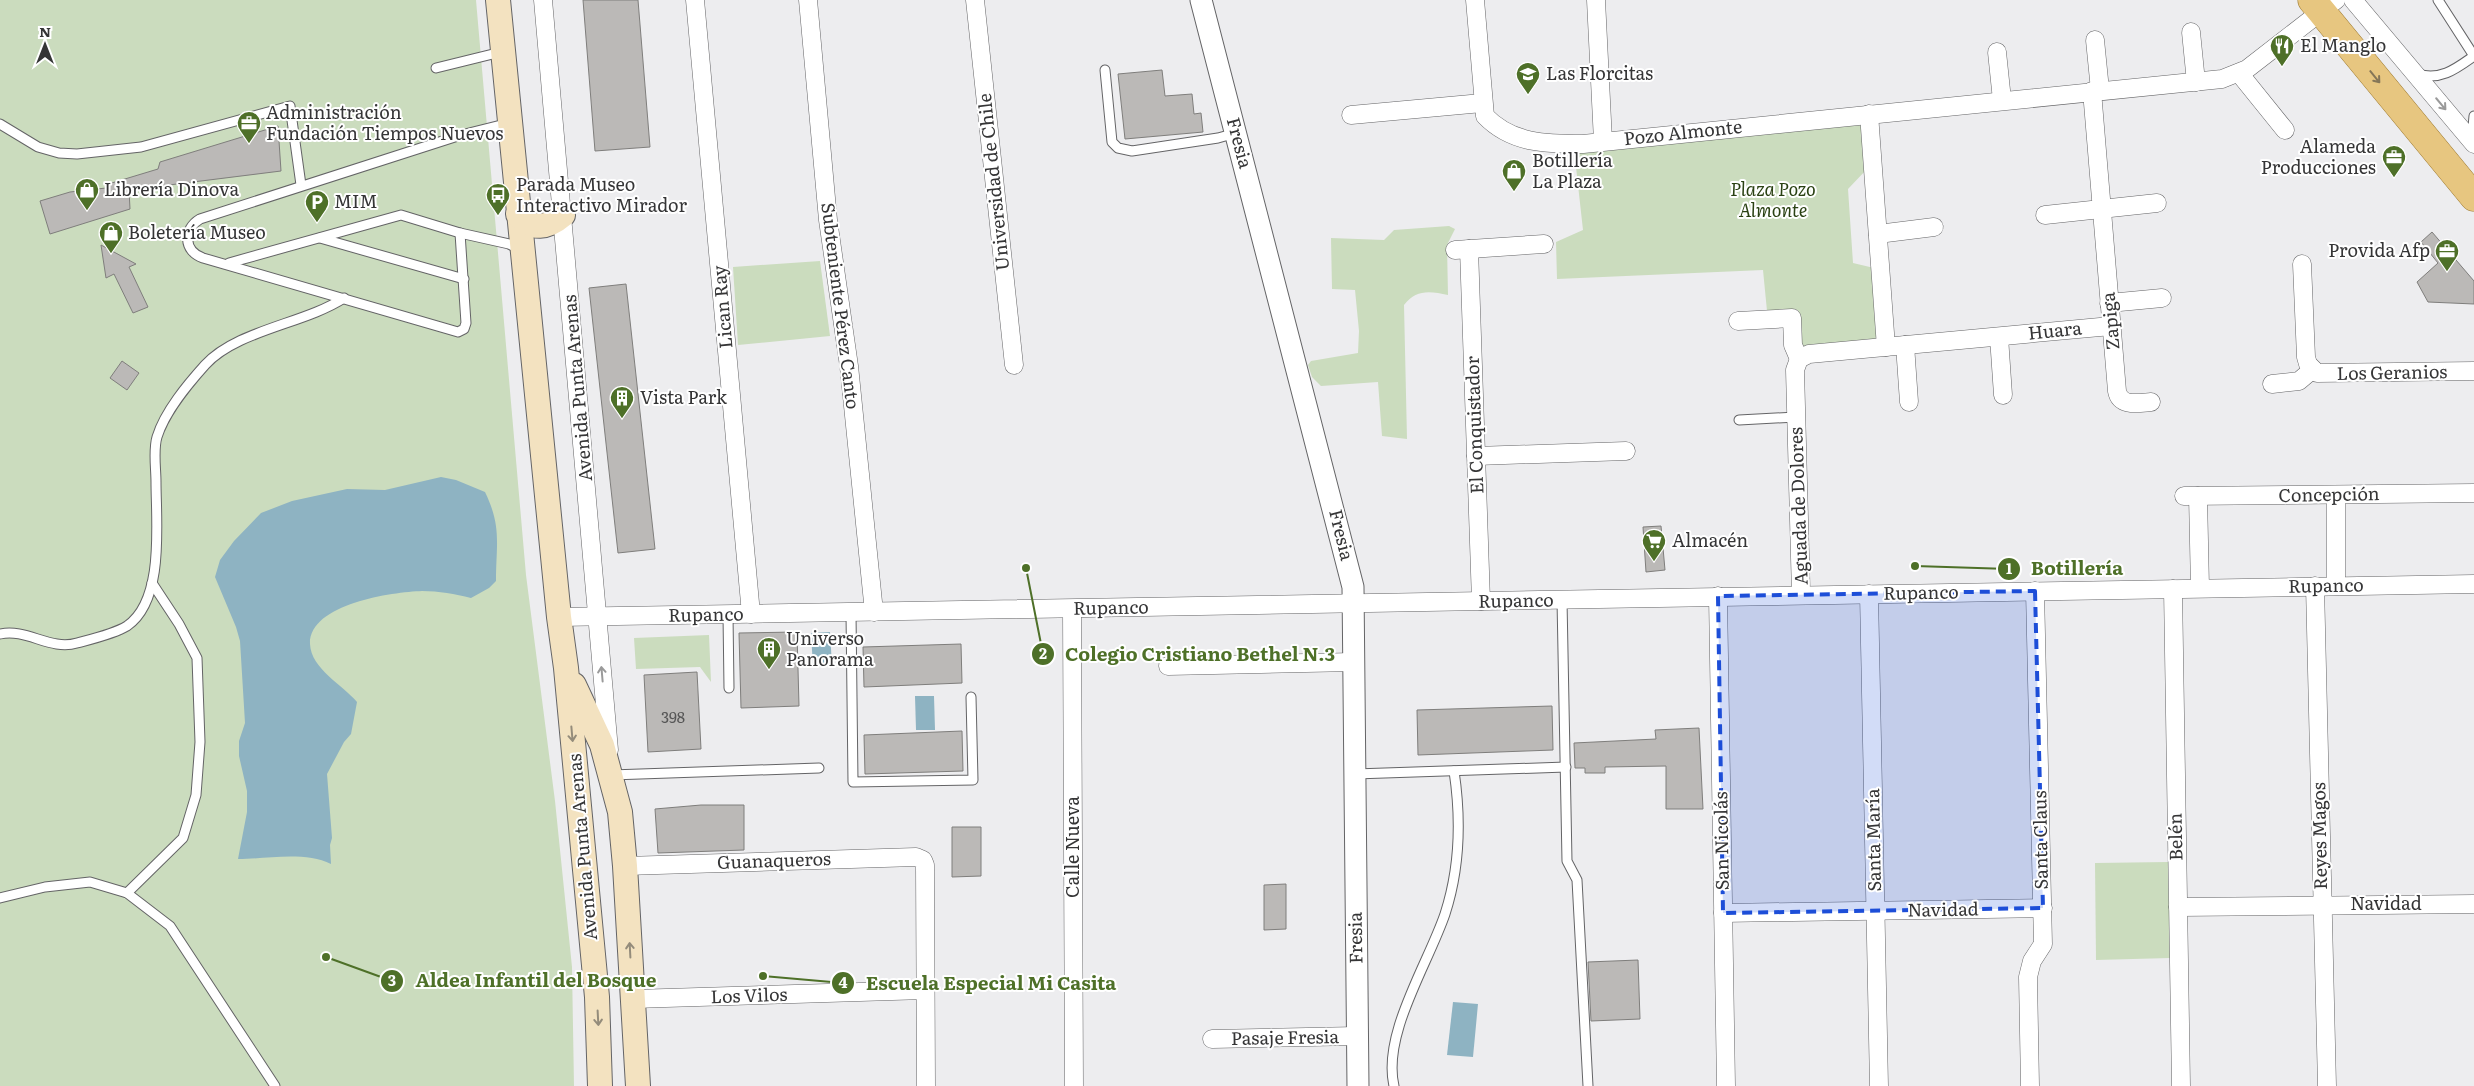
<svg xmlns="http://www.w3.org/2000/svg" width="2474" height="1086" font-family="Literata,serif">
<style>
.green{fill:#cbdcbe}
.water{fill:#8eb3c2}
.building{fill:#bbb9b7;stroke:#7f7e7c}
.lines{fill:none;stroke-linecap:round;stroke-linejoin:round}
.service-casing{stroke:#646466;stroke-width:11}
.minor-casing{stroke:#646466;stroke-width:19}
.tertiary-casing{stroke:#646466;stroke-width:23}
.secondary-casing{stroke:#646466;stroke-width:26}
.primary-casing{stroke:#9e7b30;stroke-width:29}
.service{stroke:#fff;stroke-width:9}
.minor{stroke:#fff;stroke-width:18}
.tertiary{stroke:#fff;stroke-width:21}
.secondary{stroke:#f3e2c0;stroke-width:24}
.primary{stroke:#e7c680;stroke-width:28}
.oneway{stroke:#857657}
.oneway2{stroke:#9a9a9a}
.oneway3{stroke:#948c7b}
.marked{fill:#1d4ed8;fill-opacity:0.2;stroke:#1d4ed8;stroke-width:4;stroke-dasharray:10 6;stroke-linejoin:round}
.labels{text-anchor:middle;stroke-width:4;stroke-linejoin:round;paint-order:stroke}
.number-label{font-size:15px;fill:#565656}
.poi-label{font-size:18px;fill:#353536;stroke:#fff;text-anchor:start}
.street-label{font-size:18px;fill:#353536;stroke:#fff}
.park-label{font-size:18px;font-style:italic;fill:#2a4113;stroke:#fff}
.leader{fill:none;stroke:#4e7028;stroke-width:2}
.callout-dot{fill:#4e7028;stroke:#fff;stroke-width:2}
.mark-label{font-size:15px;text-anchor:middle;font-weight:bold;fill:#fff}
.callout-label{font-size:19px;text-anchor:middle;font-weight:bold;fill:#4e7028;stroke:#fff;stroke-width:4;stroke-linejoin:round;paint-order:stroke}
</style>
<rect width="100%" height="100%" fill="#ededef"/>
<g class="green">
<polygon points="0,0 476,0 526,575 555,801 572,967 574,1086 0,1086"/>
<polygon points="1862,125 1867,169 1848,189 1853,263 1874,268 1879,334 1869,345 1801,348 1798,310 1767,311 1763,270 1557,279 1556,242 1583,230 1574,149 1784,129"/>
<path d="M 1449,226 L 1455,229 L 1447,245 L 1448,295 C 1430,291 1416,289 1404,305 L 1407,439 L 1382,436 L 1378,382 L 1321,386 L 1312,377 L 1308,365 L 1311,361 L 1358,353 L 1359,331 L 1355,290 L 1332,289 L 1331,238 L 1384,240 L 1394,230 Z"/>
<polygon points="820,261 830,336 738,345 733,267"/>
<polygon points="709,635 711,682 700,667 636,669 634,638"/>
<polygon points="2168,862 2170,958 2096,960 2095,863"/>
</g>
<g class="water">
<path d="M 441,477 L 456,480 L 485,492 C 502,527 496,544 496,581 L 489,588 L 471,598 C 455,594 439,591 422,591 C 392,592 309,604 310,644 C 311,669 343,685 357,702 L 351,734 L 344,742 L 327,774 L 332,838 L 330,845 L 331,864 C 305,851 266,859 238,859 L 247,812 L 247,791 L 239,756 L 239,741 L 245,723 L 240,641 L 236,627 L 215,577 L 220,560 L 234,541 L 261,513 L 292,501 L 347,489 L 385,490 Z"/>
<polygon points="830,632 832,666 813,667 811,633"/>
<polygon points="915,696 934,696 935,730 916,730"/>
<polygon points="1453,1002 1478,1004 1473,1057 1447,1055"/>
</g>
<g class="building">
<polygon points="583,0 638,0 650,147 595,151"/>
<polygon points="1162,70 1165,96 1192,94 1194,114 1201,113 1203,132 1125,139 1118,74"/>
<polygon points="278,126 281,171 129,190 130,209 50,234 40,201 70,192 106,188 105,185 158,169 160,162"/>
<polygon points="2432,232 2474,281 2474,304 2428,302 2417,282 2438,263 2421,242"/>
<polygon points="101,245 136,264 129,267 148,307 133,313 114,274 106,278"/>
<polygon points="626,284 655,549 618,553 589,288"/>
<polygon points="122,361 139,373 127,390 110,378"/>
<polygon points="1661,526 1665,570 1646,572 1643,527"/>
<polygon points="797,632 799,706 741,708 739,633"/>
<polygon points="961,644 962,683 864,687 863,647"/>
<polygon points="697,672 701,749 648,752 644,675"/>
<polygon points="1552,706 1553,750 1418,755 1417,710"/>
<polygon points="1699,728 1703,809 1666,809 1666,766 1605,767 1605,773 1585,773 1585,768 1575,768 1574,743 1656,739 1655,730"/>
<polygon points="962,731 963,771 865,774 864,735"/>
<polygon points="701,805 744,805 744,850 658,853 655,809"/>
<polygon points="952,827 981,827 981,876 952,877"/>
<polygon points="1286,884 1286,929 1264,930 1264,885"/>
<polygon points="1638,960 1640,1019 1591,1021 1588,962"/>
</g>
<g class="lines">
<g class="service-casing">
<g id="service">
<polyline points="2438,0 2474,56"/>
<polyline points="436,68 501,52"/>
<polyline points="1105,70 1112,142 1118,148 1132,151 1218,138 1236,133"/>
<path d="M 2418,74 C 2441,81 2457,68 2474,56"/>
<polyline points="0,124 38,147 59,153 77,154 141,147 290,106 301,185"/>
<polyline points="2472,138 2474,116"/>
<path d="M 460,233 L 466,323 L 464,329 L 458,332 L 203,258 C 183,251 183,229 200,219 L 461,135 L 509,123"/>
<polyline points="320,238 464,279"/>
<polyline points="229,263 401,215 460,233 509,244 519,249"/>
<polyline points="1739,420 1796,417"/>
<polyline points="1562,600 1567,861 1577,880 1588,1086"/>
<polyline points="851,613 853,782 973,780 971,697"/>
<polyline points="728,615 729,688"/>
<path d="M 0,634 C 27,628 50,651 77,643 C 92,639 114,634 127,626 C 165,600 156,522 156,482 C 156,468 153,450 157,437 C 165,411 188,384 205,365 C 237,330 304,324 344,298"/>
<polyline points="1355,774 1566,767"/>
<polyline points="611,775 819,768"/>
<polyline points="127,893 183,838 196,795 200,742 197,658 179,624 152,583"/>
<polyline points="0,898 45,887 90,882 127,893 170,926 275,1086"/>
<path d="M 1394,1086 C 1382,1034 1428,964 1445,914 C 1460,868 1461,818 1454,771"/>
</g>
</g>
<g class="minor-casing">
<g id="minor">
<polyline points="543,0 609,750"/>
<polyline points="695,0 751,614"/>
<polyline points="808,0 828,220 849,366 874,612"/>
<polyline points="975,0 1014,365"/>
<path d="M 1475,0 L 1485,116 C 1512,144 1547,144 1583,144 L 2222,79 L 2247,69 L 2336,0"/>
<polyline points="1596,0 1603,141"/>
<polyline points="2353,0 2474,144"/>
<polyline points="2191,32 2196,82"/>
<polyline points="2095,40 2100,90"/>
<polyline points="1997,52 2002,100"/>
<polyline points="2239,73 2285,130"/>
<path d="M 2092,91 L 2117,391 C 2120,407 2138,403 2151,402"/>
<polyline points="1869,114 1886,347"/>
<polyline points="1351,115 1482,103"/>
<polyline points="2045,215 2157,203"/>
<polyline points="1878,234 1934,227"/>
<polyline points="1469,249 1481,601"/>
<polyline points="1455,250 1544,244"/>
<polyline points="2302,264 2306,357 2308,364 2317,373 2474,371"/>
<polyline points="2109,303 2162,298"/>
<polyline points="1738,321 1792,318 1793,345 1799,359"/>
<polyline points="1999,337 2003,395"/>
<polyline points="1905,345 1909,402"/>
<polyline points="1799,359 1809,354 2111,326"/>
<polyline points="1799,359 1795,370 1801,594"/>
<polyline points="2272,384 2299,381 2312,370"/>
<polyline points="1476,456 1626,451"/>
<polyline points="2336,495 2336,586"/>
<polyline points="2184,496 2474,493"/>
<polyline points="2198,496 2200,588"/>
<polyline points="2315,586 2327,1086"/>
<polyline points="2173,589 2181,1086"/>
<polyline points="1869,594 1879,1086"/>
<polyline points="1718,596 1726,1086"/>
<polyline points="1072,609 1074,1086"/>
<polyline points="559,617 2474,584"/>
<polyline points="1168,666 1354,662"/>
<polyline points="625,866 916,857 923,860 925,865 926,1086"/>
<polyline points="2178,907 2474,904"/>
<polyline points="1723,913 2043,908"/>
<polyline points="633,999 925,990"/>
<polyline points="1212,1039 1357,1036"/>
<polyline points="2030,1086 2028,977 2032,961 2043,944 2035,591"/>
</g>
</g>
<g class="tertiary-casing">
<polyline id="tertiary" points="1201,0 1353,587 1358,1086"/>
</g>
<g class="secondary-casing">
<g id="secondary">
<polyline points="498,0 559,617 566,668 597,997 600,1086"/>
<path d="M 518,214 C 532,231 548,228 563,215"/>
<polyline points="574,685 602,745 620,812 625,866 638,1086"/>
</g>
</g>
<g class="primary-casing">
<polyline id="primary" points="2312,0 2474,197"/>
</g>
<use href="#service" class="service"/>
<use href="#minor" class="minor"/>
<use href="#tertiary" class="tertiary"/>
<use href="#secondary" class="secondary"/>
<use href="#primary" class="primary"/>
</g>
<defs><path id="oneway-shaft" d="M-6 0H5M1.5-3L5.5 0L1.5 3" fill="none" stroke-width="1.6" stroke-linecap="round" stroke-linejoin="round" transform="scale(1.25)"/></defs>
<use class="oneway" href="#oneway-shaft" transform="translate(2375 77) rotate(51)"/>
<g class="oneway2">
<use href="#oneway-shaft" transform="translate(2441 104) rotate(50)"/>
<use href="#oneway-shaft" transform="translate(602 674) rotate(-95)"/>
</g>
<g class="oneway3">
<use href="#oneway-shaft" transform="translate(572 734) rotate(85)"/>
<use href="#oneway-shaft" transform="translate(630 950) rotate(-93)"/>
<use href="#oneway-shaft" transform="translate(598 1018) rotate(87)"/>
</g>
<path class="marked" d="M 2035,591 L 2043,908 L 1723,913 L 1718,596 Z"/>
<defs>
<g id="restaurant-pin" transform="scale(1.25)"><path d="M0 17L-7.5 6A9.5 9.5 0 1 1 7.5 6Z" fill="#4e7028" stroke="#fff"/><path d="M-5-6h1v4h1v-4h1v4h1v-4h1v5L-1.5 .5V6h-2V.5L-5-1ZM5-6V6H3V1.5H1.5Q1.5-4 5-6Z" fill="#fff"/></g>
<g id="school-pin" transform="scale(1.25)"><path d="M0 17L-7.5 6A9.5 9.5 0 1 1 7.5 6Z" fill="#4e7028" stroke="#fff"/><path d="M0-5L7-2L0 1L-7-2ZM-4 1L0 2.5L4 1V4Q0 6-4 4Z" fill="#fff"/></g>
<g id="office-pin" transform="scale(1.25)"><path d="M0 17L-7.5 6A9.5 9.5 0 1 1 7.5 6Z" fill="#4e7028" stroke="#fff"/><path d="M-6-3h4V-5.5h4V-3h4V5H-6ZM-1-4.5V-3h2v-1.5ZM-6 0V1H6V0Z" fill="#fff"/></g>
<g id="shop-pin" transform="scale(1.25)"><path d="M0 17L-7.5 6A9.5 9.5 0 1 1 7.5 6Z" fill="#4e7028" stroke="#fff"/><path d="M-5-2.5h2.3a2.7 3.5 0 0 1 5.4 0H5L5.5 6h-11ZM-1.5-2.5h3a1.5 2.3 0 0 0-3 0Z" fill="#fff"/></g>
<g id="bus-pin" transform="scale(1.25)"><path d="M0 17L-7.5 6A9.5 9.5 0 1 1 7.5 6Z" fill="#4e7028" stroke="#fff"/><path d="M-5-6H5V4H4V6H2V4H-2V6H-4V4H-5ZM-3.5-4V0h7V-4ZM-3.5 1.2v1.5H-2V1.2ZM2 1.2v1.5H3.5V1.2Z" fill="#fff"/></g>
<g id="parking-pin" transform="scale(1.25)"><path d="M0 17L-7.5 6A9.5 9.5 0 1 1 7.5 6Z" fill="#4e7028" stroke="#fff"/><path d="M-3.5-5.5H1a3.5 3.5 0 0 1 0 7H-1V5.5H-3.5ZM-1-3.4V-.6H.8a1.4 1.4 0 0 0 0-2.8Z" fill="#fff"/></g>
<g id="building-pin" transform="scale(1.25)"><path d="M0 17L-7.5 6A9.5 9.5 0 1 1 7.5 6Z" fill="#4e7028" stroke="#fff"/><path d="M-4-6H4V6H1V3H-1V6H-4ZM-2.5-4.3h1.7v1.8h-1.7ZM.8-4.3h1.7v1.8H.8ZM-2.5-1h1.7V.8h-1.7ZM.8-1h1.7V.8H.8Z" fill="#fff"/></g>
<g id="supermarket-pin" transform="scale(1.25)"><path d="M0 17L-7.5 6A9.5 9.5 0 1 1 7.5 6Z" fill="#4e7028" stroke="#fff"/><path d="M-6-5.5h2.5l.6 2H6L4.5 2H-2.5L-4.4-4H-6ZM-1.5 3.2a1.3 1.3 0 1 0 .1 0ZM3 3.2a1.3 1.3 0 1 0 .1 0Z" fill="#fff"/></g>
</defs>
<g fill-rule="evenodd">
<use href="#restaurant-pin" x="2282" y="46"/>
<use href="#school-pin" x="1528" y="74"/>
<use href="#office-pin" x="249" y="123"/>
<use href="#office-pin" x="2394" y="157"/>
<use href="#shop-pin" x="1514" y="171"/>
<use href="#shop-pin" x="87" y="190"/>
<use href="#bus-pin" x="498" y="195"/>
<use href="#parking-pin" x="317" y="202"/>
<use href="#shop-pin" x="111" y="233"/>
<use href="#office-pin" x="2447" y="251"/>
<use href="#building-pin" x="622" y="398"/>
<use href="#supermarket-pin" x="1654" y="541"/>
<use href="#building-pin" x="769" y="649"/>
</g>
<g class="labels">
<g class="number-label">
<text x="673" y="723">398</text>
</g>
<g class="poi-label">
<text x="2300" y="52">El Manglo</text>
<text x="1546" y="80">Las Florcitas</text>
<text x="266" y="119">Administración<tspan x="266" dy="21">Fundación Tiempos Nuevos</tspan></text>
<text x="2376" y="153" text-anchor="end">Alameda<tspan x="2376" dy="21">Producciones</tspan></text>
<text x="1532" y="167">Botillería<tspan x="1532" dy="21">La Plaza</tspan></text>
<text x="516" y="191">Parada Museo<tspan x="516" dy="21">Interactivo Mirador</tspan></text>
<text x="104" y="196">Librería Dinova</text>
<text x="334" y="208">MIM</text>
<text x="128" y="239">Boletería Museo</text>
<text x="2430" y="257" text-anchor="end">Provida Afp</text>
<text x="640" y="404">Vista Park</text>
<text x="1672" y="547">Almacén</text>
<text x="786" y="645">Universo<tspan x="786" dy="21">Panorama</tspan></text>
</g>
<g class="street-label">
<text transform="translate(1683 133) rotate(-6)" y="6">Pozo Almonte</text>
<text transform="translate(1239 143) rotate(75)" y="6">Fresia</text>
<text transform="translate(994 182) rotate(-96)" y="6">Universidad de Chile</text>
<text transform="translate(840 306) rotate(83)" y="6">Subteniente Pérez Canto</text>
<text transform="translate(723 307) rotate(-95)" y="6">Lican Ray</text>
<text transform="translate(2111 321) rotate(-95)" y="6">Zapiga</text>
<text transform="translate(2055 331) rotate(-6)" y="6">Huara</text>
<text transform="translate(2392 373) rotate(-1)" y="6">Los Geranios</text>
<text transform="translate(578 388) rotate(-95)" y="6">Avenida Punta Arenas</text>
<text transform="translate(1475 425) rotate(-92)" y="6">El Conquistador</text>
<text transform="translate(2329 495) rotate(-1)" y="6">Concepción</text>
<text transform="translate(1799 506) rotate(-92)" y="6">Aguada de Dolores</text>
<text transform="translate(1341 535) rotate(76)" y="6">Fresia</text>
<text transform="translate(2326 586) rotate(-1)" y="6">Rupanco</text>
<text transform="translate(1921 593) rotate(-1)" y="6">Rupanco</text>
<text transform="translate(1516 601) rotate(-1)" y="6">Rupanco</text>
<text transform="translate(1111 608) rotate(-1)" y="6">Rupanco</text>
<text transform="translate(706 615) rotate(-1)" y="6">Rupanco</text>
<text transform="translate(2320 836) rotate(-91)" y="6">Reyes Magos</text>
<text transform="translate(2176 837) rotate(-91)" y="6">Belén</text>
<text transform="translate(1874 840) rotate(-91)" y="6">Santa María</text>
<text transform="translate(2041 840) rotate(-91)" y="6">Santa Claus</text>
<text transform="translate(1722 841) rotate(-91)" y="6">San Nicolás</text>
<text transform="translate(583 847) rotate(-95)" y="6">Avenida Punta Arenas</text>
<text transform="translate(1073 847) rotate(-90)" y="6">Calle Nueva</text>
<text transform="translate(774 861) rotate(-2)" y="6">Guanaqueros</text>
<text x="2386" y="910">Navidad</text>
<text transform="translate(1943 910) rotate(-1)" y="6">Navidad</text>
<text transform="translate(1356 938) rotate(-91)" y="6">Fresia</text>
<text transform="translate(749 996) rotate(-2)" y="6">Los Vilos</text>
<text transform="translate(1285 1038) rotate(-1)" y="6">Pasaje Fresia</text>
</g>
<g class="park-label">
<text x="1773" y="196">Plaza Pozo<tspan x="1773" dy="21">Almonte</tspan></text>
</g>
</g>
<path class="leader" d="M1915 566L2009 569M1026 568L1043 654M326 957L392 981M763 976L843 983"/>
<g class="callout-dot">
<circle cx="1915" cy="566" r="5"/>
<circle cx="1026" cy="568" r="5"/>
<circle cx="326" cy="957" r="5"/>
<circle cx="763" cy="976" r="5"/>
<circle cx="2009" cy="569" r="12"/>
<circle cx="1043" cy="654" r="12"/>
<circle cx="392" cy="981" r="12"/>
<circle cx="843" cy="983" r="12"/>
</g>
<g class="mark-label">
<text x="2009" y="574">1</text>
<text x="1043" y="659">2</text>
<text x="392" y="986">3</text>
<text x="843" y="988">4</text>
</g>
<g class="callout-label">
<text x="2077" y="575">Botillería</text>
<text x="1200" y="661">Colegio Cristiano Bethel N.3</text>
<text x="536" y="987">Aldea Infantil del Bosque</text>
<text x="991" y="990">Escuela Especial Mi Casita</text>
</g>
<g transform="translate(45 45)" stroke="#ffffff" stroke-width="4" paint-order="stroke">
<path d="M0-4L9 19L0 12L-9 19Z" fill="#353536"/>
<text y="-8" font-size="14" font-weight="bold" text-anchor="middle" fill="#353536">N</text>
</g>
</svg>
